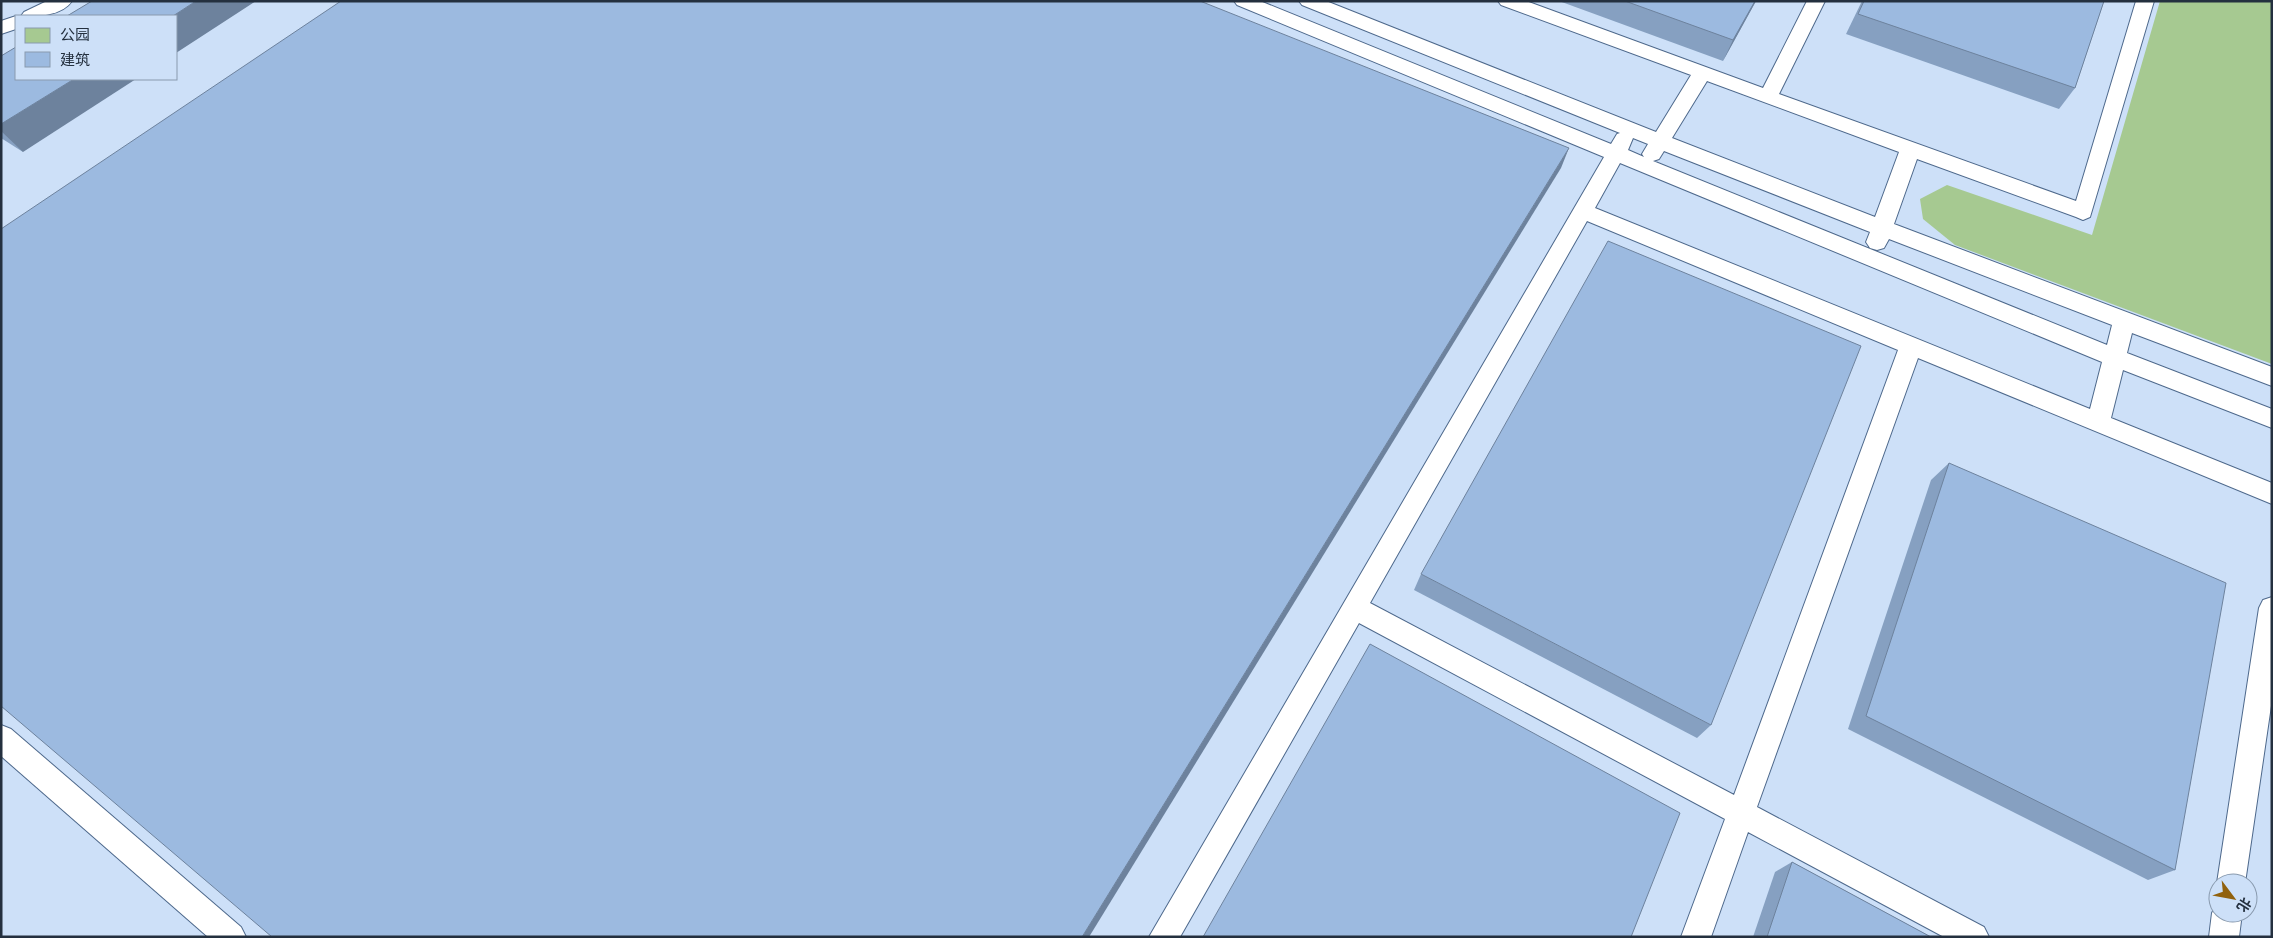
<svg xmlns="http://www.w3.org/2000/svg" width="2273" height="938" font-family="Overpass,'Noto Sans SC',sans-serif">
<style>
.green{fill:#a6c991}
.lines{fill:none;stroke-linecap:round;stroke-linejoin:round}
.service-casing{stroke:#4e698c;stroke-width:2}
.service{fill:#fff;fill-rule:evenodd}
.wall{fill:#86a0c1}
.shaded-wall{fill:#6d829d}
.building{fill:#9cbae0;stroke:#6d829d}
</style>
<rect width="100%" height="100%" fill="#cde0f8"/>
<polygon class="green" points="2160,1 2272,1 2272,364 1955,245 1923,219 1920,199 1947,185 2092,235"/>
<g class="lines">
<g class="service-casing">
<g id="service">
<path d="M 47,1 L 72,1 C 62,16 36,17 21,16 L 24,12 Z"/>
<path d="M 1234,1 L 1260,1 L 1611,144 L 1617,134 L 1620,133 L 1302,5 L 1299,1 L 1326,1 L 1656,132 L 1691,75 L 1501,5 L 1498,1 L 1526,1 L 1763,88 L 1807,1 L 1825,1 L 1779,94 L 2076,201 L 2136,1 L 2154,1 L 2090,217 L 2083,220 L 2076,217 L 1917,159 L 1894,224 L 2272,367 L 2272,386 L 2132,333 L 2127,353 L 2272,409 L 2272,428 L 2123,370 L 2111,418 L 2272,483 L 2272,504 L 1918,358 L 1757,807 L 1984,927 L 1989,937 L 1944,937 L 1748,832 L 1711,937 L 1681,937 L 1725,819 L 1359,623 L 1180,937 L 1149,937 L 1604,157 L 1237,5 ZM 1707,81 L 1899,152 L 1875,217 L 1672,138 ZM 1633,138 L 1648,144 L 1642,154 L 1644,157 L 1628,150 ZM 1664,151 L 1870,232 L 1866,242 L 1870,248 L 1877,250 L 1884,248 L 1889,239 L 2112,325 L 2107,345 L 1653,161 L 1659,159 ZM 1620,163 L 2102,362 L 2090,409 L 1595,208 ZM 1587,221 L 1898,350 L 1734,795 L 1370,603 Z"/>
<polygon points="16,16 16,29 1,34 1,21"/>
<polygon points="2272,597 2272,699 2245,883 2218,883 2218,886 2217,883 2259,608 2263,600"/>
<polygon points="1,725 11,729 241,927 246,937 208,937 1,756"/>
<polygon points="2218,902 2218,913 2242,913 2239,937 2209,937 2212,913"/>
</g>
</g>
<use href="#service" class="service"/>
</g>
<g class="wall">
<polygon points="1559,1 1756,1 1723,61"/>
<polygon points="1862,1 2104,1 2075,88 2059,109 1846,34"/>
<polygon points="1,56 23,152 1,138"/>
<polygon points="1949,463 2175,870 2148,880 1848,729 1931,480"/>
<polygon points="1421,574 1711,725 1697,738 1414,590"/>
<polygon points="1792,862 1931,937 1753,937 1775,872"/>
</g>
<g class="shaded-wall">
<polygon points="196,1 256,1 176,53 176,16 173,16"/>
<polygon points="1755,1 1756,1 1723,61 1733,40"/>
<polygon points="74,79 136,79 23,152 1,131 1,124"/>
<polygon points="1569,148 1561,168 1089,937 1082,937"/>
</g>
<g class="building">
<polygon points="92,1 196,1 173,16 67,16"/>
<polygon points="341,1 1200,1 1569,148 1082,937 272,937 1,706 1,229"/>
<polygon points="1625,1 1755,1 1733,40"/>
<polygon points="1864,1 2104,1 2075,88 1858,14"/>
<polygon points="16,47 16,79 74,79 1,124 1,56"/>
<polygon points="1608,241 1861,346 1711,725 1421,574"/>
<polygon points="1949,463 2226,583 2175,870 1866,716"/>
<polygon points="1370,644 1680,813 1631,937 1203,937"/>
<polygon points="1792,862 1931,937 1767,937"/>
</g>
<rect width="2273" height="938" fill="none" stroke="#24303f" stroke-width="5"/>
<rect x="15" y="15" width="162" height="65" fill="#cde0f8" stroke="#899aae"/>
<rect x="25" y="28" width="25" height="15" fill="#a6c991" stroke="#899aae"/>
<text x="60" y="40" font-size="15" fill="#24303f">公园</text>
<rect x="25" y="52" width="25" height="15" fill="#9cbae0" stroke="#899aae"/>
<text x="60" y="65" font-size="15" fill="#24303f">建筑</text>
<g transform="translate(2233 898) rotate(122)"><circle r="24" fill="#cde0f8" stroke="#899aae"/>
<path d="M0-4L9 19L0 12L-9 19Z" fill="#91610d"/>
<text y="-8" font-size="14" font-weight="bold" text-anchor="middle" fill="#24303f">北</text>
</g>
</svg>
